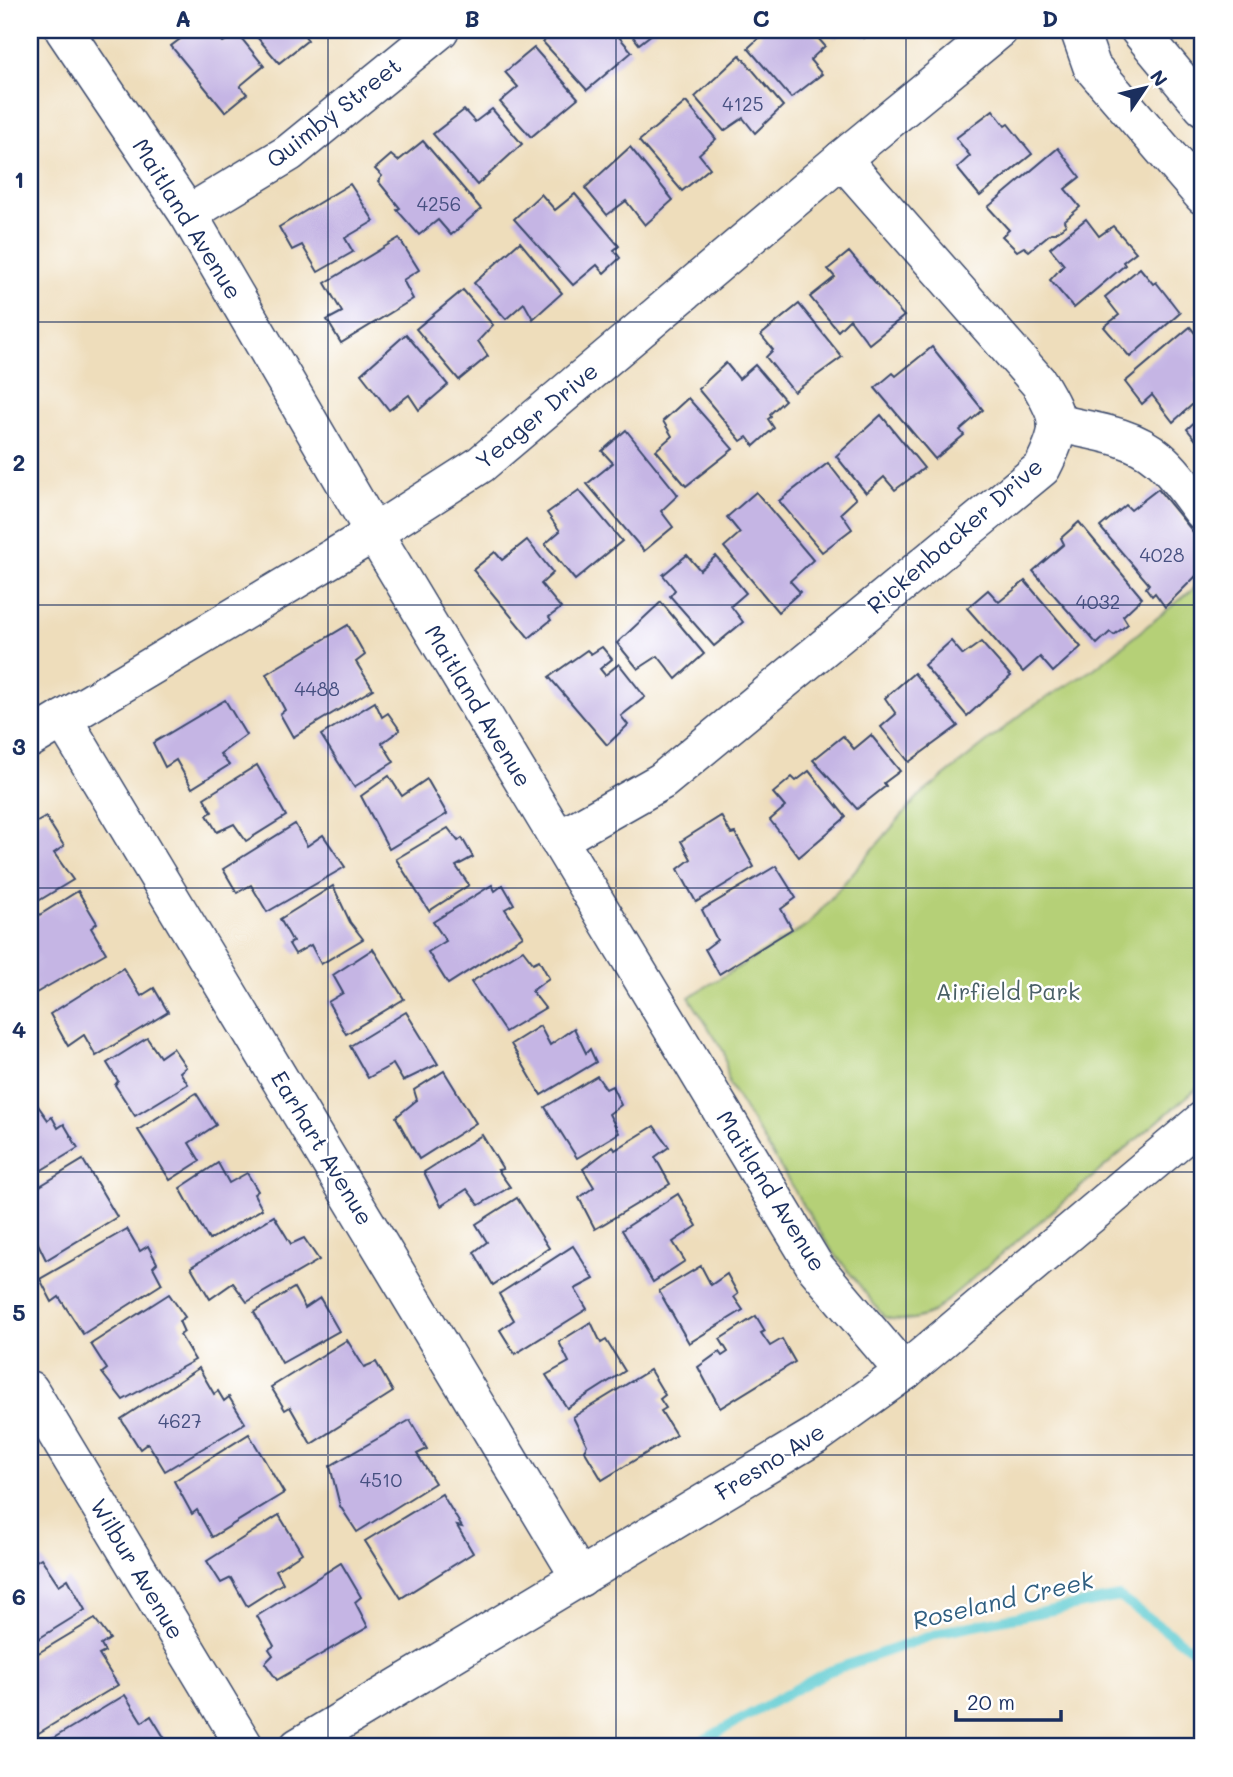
<svg xmlns="http://www.w3.org/2000/svg" width="1233" height="1777" font-family="Mali,sans-serif">
<style>
.green{fill:#b5d077;stroke:#68806a;stroke-width:2}
.lines{fill:none;stroke-linecap:round;stroke-linejoin:round}
.stream{stroke:#5dcbd1;stroke-width:10}
.building{fill:#c5b5e4}
.minor-casing{stroke:#3b496c;stroke-width:40}
.minor{stroke:#fff;stroke-width:37}
.grid{fill:none;stroke:#1b2f5e;stroke-width:2;stroke-opacity:0.55}
.labels{text-anchor:middle;stroke-width:5;stroke-linejoin:round;paint-order:stroke}
.number-label{font-size:19px;fill:#465080}
.street-label{font-size:23px;fill:#1b2f5e;stroke:#fff}
.park-label{font-size:23px;fill:#495f66;stroke:#fff}
.water-label{font-size:24px;font-style:italic;fill:#2f5e80;stroke:#fff}
.neatline{fill:none;stroke:#1b2f5e;stroke-width:2.5}
.grid-label{font-size:23px;text-anchor:middle;font-weight:bold;fill:#1b2f5e}
</style>
<rect width="100%" height="100%" fill="#fff"/>
<filter id="ink" filterUnits="userSpaceOnUse"><feTurbulence type="fractalNoise" baseFrequency=".0143" numOctaves="2"/><feDisplacementMap in="SourceGraphic" scale="14" xChannelSelector="R" yChannelSelector="G"/><feConvolveMatrix kernelMatrix="1 2 1 2 8 2 1 2 1" color-interpolation-filters="sRGB"/></filter>
<filter id="wash" filterUnits="userSpaceOnUse"><feTurbulence type="fractalNoise" baseFrequency=".00686" numOctaves="4" result="noise"/><feDisplacementMap in="SourceGraphic" scale="28" xChannelSelector="R" yChannelSelector="G"/><feGaussianBlur stdDeviation="1.57" result="paint"/><feColorMatrix in="noise" values="0 0 0 0 0 0 0 0 0 0 0 0 0 0 0 0 0 1.4 0 .05"/><feComposite in="paint" operator="in"/></filter>
<g filter="url(#wash)">
<rect width="100%" height="100%" fill="#edb"/>
<path class="green" d="M 1203,581 L 1203,1083 L 932,1313 C 915,1320 902,1323 884,1317 L 828,1245 L 729,1084 L 724,1052 L 689,997 L 808,925 L 918,797 L 1027,710 L 1095,668 Z"/>
<g class="lines">
<polyline class="stream" points="691,1747 827,1672 945,1631 1119,1597 1203,1657"/>
</g>
<g id="blocks">
<g class="building">
<polygon points="192,30 212,30 223,42 238,34 264,66 240,86 247,94 225,112 171,46"/>
<polygon points="251,30 300,30 308,40 279,63"/>
<polygon points="556,30 613,30 632,52 587,90 543,42"/>
<polygon points="628,30 657,30 639,44"/>
<polygon points="758,30 811,30 825,46 810,60 822,74 791,98 748,48 762,35"/>
<polygon points="828,30 846,30 835,38"/>
<polygon points="858,30 874,30 864,38"/>
<polygon points="534,48 578,98 531,137 500,102 518,87 505,72"/>
<polygon points="740,55 783,106 755,133 743,118 724,131 695,97"/>
<polygon points="686,102 716,139 699,154 710,168 682,191 639,141"/>
<polygon points="492,109 522,144 477,185 433,134 464,110 475,122"/>
<polygon points="993,110 1005,126 1008,124 1032,154 980,196 957,168 970,156 956,138"/>
<polygon points="423,141 481,209 451,235 438,220 419,235 397,210 400,208 378,181 382,176 375,169 391,155 398,161"/>
<polygon points="630,147 673,200 645,225 626,201 607,215 585,188"/>
<polygon points="1058,148 1080,177 1065,189 1080,207 1064,221 1066,225 1055,233 1051,233 1029,251 1024,247 1017,251 1002,236 1009,230 988,207"/>
<polygon points="350,184 374,221 345,238 353,252 318,272 302,245 292,250 279,227"/>
<polygon points="541,194 555,210 575,194 619,246 614,250 620,258 604,273 597,265 573,285 514,219"/>
<polygon points="1086,219 1099,236 1113,226 1136,252 1123,262 1125,265 1074,308 1050,280 1064,265 1050,248"/>
<polygon points="399,238 419,270 403,280 413,299 341,343 327,320 342,312 325,283"/>
<polygon points="520,242 562,293 533,319 524,303 506,319 474,283"/>
<polygon points="849,252 904,316 869,344 850,319 838,331 810,297 835,277 828,269"/>
<polygon points="1140,268 1153,284 1156,282 1180,313 1130,357 1104,327 1119,315 1105,297"/>
<polygon points="463,290 493,325 478,341 488,356 459,380 416,329"/>
<polygon points="799,304 842,357 794,392 766,357 773,350 761,335"/>
<polygon points="1190,327 1203,343 1203,372 1194,380 1203,395 1173,422 1152,395 1142,404 1125,382"/>
<polygon points="406,334 448,385 419,410 409,395 389,410 361,374"/>
<polygon points="932,347 983,410 960,430 964,435 935,459 875,388 893,373 896,376"/>
<polygon points="726,363 739,379 755,365 785,400 770,414 771,417 768,419 774,428 754,446 747,437 741,441 698,389"/>
<polygon points="688,398 733,449 686,486 656,450 672,436 663,421"/>
<polygon points="1203,414 1203,449 1187,429"/>
<polygon points="881,415 924,468 895,490 884,477 866,493 836,456"/>
<polygon points="626,430 678,495 661,511 673,527 644,551 587,484 613,463 602,451"/>
<polygon points="828,463 856,499 841,513 852,529 822,552 779,501"/>
<polygon points="1158,489 1203,544 1203,569 1165,607 1155,593 1152,596 1146,588 1149,584 1100,527 1126,505 1131,510"/>
<polygon points="579,490 622,541 575,580 545,544 560,531 547,513"/>
<polygon points="756,492 813,560 790,581 800,592 778,612 724,547 740,533 727,517"/>
<polygon points="1079,522 1142,598 1123,616 1128,624 1114,635 1110,632 1097,644 1033,571 1064,544 1061,538"/>
<polygon points="527,540 553,573 541,584 561,608 549,617 551,620 529,638 473,570 495,552 502,560"/>
<polygon points="687,555 700,570 716,556 746,593 731,606 743,622 714,646 670,596 675,590 663,575"/>
<polygon points="1025,581 1081,647 1053,672 1040,657 1023,672 967,608 988,590 999,602"/>
<polygon points="661,602 704,654 676,679 658,656 638,669 617,643"/>
<polygon points="348,625 365,655 356,662 373,689 293,737 280,714 285,710 266,674"/>
<polygon points="951,641 963,655 981,642 1011,676 967,716 924,665"/>
<polygon points="602,647 612,659 600,669 605,675 619,664 645,697 621,716 628,725 607,745 549,677 587,650 591,654"/>
<polygon points="914,673 958,726 909,762 881,727 896,714 885,698"/>
<polygon points="225,700 246,735 220,754 229,765 192,788 176,760 165,767 153,743"/>
<polygon points="375,702 382,717 388,713 400,730 382,743 394,762 354,787 321,735"/>
<polygon points="871,735 900,771 884,783 886,786 857,809 813,760 843,736 854,749"/>
<polygon points="257,765 286,816 246,841 234,824 217,832 207,815 212,812 204,798"/>
<polygon points="809,771 846,817 799,857 770,820 785,807 773,793 792,777 796,781"/>
<polygon points="389,776 402,796 427,779 447,814 389,849 361,796"/>
<polygon points="721,816 731,834 735,833 754,867 696,902 678,869 691,859 681,841"/>
<polygon points="46,817 64,846 54,853 73,880 30,906 30,826"/>
<polygon points="295,824 307,846 323,835 345,867 267,912 251,885 237,893 223,869"/>
<polygon points="448,828 458,841 462,838 473,857 456,866 469,885 429,911 396,859"/>
<polygon points="776,866 796,898 781,909 792,929 719,974 705,949 717,940 702,910"/>
<polygon points="492,885 495,891 503,885 514,904 505,909 523,936 448,984 428,952 446,941 433,922"/>
<polygon points="333,886 350,922 363,939 321,964 311,945 295,954 289,944 293,942 280,919"/>
<polygon points="78,891 97,923 91,928 106,953 36,993 30,982 30,921"/>
<polygon points="373,949 404,999 346,1034 328,1002 343,993 333,975"/>
<polygon points="523,950 533,963 539,960 549,978 532,991 545,1008 505,1032 471,982"/>
<polygon points="123,968 141,996 154,988 168,1012 96,1056 84,1035 68,1046 50,1014"/>
<polygon points="406,1012 438,1064 403,1081 393,1064 368,1078 350,1046"/>
<polygon points="540,1026 550,1045 574,1028 586,1053 590,1049 596,1062 541,1095 511,1044"/>
<polygon points="147,1038 160,1057 173,1048 186,1067 180,1072 188,1084 135,1116 115,1085 118,1081 107,1063"/>
<polygon points="444,1071 476,1123 419,1159 396,1117 417,1100 414,1090"/>
<polygon points="597,1076 606,1089 612,1086 621,1105 609,1114 619,1133 577,1158 545,1107"/>
<polygon points="196,1093 216,1125 189,1143 200,1161 170,1180 138,1130"/>
<polygon points="31,1096 48,1120 52,1117 58,1128 64,1124 78,1148 30,1177"/>
<polygon points="654,1126 669,1147 655,1157 670,1184 595,1229 579,1198 594,1187 583,1169 613,1146 615,1150"/>
<polygon points="482,1135 503,1169 498,1170 510,1187 479,1205 467,1189 441,1206 424,1172"/>
<polygon points="83,1160 117,1217 46,1260 34,1235 30,1237 30,1192"/>
<polygon points="218,1163 229,1183 247,1173 258,1191 254,1194 262,1209 209,1240 180,1188"/>
<polygon points="678,1194 697,1226 673,1242 685,1261 653,1282 622,1230"/>
<polygon points="517,1198 549,1248 493,1285 474,1252 487,1242 476,1224"/>
<polygon points="274,1216 291,1244 304,1238 319,1260 247,1302 233,1283 210,1299 191,1267"/>
<polygon points="127,1229 140,1251 148,1246 157,1263 153,1267 162,1284 83,1334 59,1297 52,1302 40,1279"/>
<polygon points="573,1246 594,1279 575,1289 587,1309 515,1354 500,1330 514,1320 499,1294"/>
<polygon points="701,1266 711,1285 727,1274 738,1294 734,1297 743,1310 689,1343 659,1291"/>
<polygon points="294,1288 305,1308 320,1298 339,1331 282,1363 254,1312"/>
<polygon points="169,1294 185,1317 179,1321 184,1332 180,1335 195,1360 123,1400 102,1373 107,1369 91,1344"/>
<polygon points="756,1316 765,1331 761,1333 770,1346 782,1339 795,1362 720,1408 698,1367 719,1352 722,1356 728,1352 720,1339"/>
<polygon points="591,1322 601,1343 606,1340 625,1371 567,1408 546,1375 569,1362 559,1342"/>
<polygon points="347,1340 364,1367 376,1362 393,1392 311,1444 290,1407 285,1410 271,1387"/>
<polygon points="199,1368 214,1394 218,1391 224,1401 229,1397 245,1423 165,1471 148,1443 140,1449 121,1419"/>
<polygon points="650,1370 665,1395 660,1399 666,1408 661,1411 676,1435 602,1480 584,1450 587,1445 573,1417"/>
<polygon points="410,1420 427,1449 417,1454 435,1483 357,1532 340,1506 330,1466"/>
<polygon points="249,1434 284,1493 212,1537 197,1510 192,1514 174,1481"/>
<polygon points="442,1494 462,1527 457,1526 473,1553 401,1598 365,1541"/>
<polygon points="279,1515 302,1553 276,1570 283,1583 247,1606 231,1578 221,1583 207,1561"/>
<polygon points="41,1558 59,1585 68,1579 85,1610 30,1644 30,1565"/>
<polygon points="341,1563 361,1597 355,1602 368,1627 277,1680 265,1663 273,1655 269,1649 274,1646 257,1616"/>
<polygon points="95,1619 110,1639 101,1645 105,1652 99,1655 118,1685 37,1734 30,1723 30,1658"/>
<polygon points="125,1695 142,1722 151,1716 170,1747 50,1747 47,1742"/>
</g>
</g>
</g>
<g filter="url(#ink)">
<use href="#blocks" fill-opacity="0" stroke="#3b496c" stroke-width="2"/>
<g class="lines">
<g class="minor-casing">
<g id="minor">
<polyline points="64,30 188,214 374,533 816,1268 904,1372"/>
<polyline points="1079,30 1092,67 1203,196"/>
<polyline points="1139,30 1203,107"/>
<polyline points="188,214 289,153 440,30"/>
<path d="M 1056,423 C 1090,431 1130,434 1158,458 C 1175,472 1189,494 1203,512"/>
<polyline points="63,719 580,1578"/>
<polyline points="30,739 374,533 480,465 842,159 999,30"/>
<path d="M 558,840 L 662,781 L 1042,468 C 1062,428 1062,421 1039,383 L 842,159"/>
<polyline points="30,1390 245,1747"/>
<polyline points="298,1747 815,1436 904,1372 1203,1120"/>
</g>
</g>
<use href="#minor" class="minor"/>
</g>
</g>
<path class="grid" d="M 328,30 L 328,1747M 616,30 L 616,1747M 906,30 L 906,1747M 30,322 L 1203,322M 30,605 L 1203,605M 30,888 L 1203,888M 30,1172 L 1203,1172M 30,1455 L 1203,1455"/>
<g class="labels">
<g class="number-label">
<text x="743" y="111">4125</text>
<text x="439" y="211">4256</text>
<text x="1162" y="562">4028</text>
<text x="1098" y="609">4032</text>
<text x="317" y="696">4488</text>
<text x="180" y="1428">4627</text>
<text x="381" y="1487">4510</text>
</g>
<g class="street-label">
<text transform="translate(334 113) rotate(-38)" y="8">Quimby Street</text>
<text transform="translate(187 219) rotate(58)" y="8">Maitland Avenue</text>
<text transform="translate(537 416) rotate(-40)" y="8">Yeager Drive</text>
<text transform="translate(955 536) rotate(-41)" y="8">Rickenbacker Drive</text>
<text transform="translate(478 706) rotate(59)" y="8">Maitland Avenue</text>
<text transform="translate(322 1148) rotate(59)" y="8">Earhart Avenue</text>
<text transform="translate(771 1191) rotate(58)" y="8">Maitland Avenue</text>
<text transform="translate(770 1462) rotate(-32)" y="8">Fresno Ave</text>
<text transform="translate(137 1569) rotate(59)" y="8">Wilbur Avenue</text>
</g>
<g class="park-label">
<text x="1008" y="1000">Airfield Park</text>
</g>
<g class="water-label">
<text transform="translate(1003 1601) rotate(-13)" y="8">Roseland Creek</text>
</g>
</g>
<rect width="1233" height="1777" fill="none" stroke="#fff" stroke-width="77"/>
<g transform="translate(1145 88) rotate(55)" stroke="#ffffff" stroke-width="5" paint-order="stroke">
<path d="M0-5L12 26L0 18L-12 26Z" fill="#1b2f5e"/>
<text y="-10" font-size="19" font-weight="bold" text-anchor="middle" fill="#1b2f5e">N</text>
</g>
<path d="M956 1710v10h105v-10" fill="none" stroke="#1b2f5e" stroke-width="3.5"/>
<text x="967" y="1710" font-size="21" fill="#1b2f5e" stroke="#ffffff" stroke-width="5" paint-order="stroke">20 m</text>
<rect x="38" y="38" width="1156" height="1700" class="neatline"/>
<g class="grid-label">
<text x="183" y="27">A</text>
<text x="472" y="27">B</text>
<text x="761" y="27">C</text>
<text x="1050" y="27">D</text>
<text x="19" y="188">1</text>
<text x="19" y="471">2</text>
<text x="19" y="755">3</text>
<text x="19" y="1038">4</text>
<text x="19" y="1321">5</text>
<text x="19" y="1605">6</text>
</g>
</svg>
